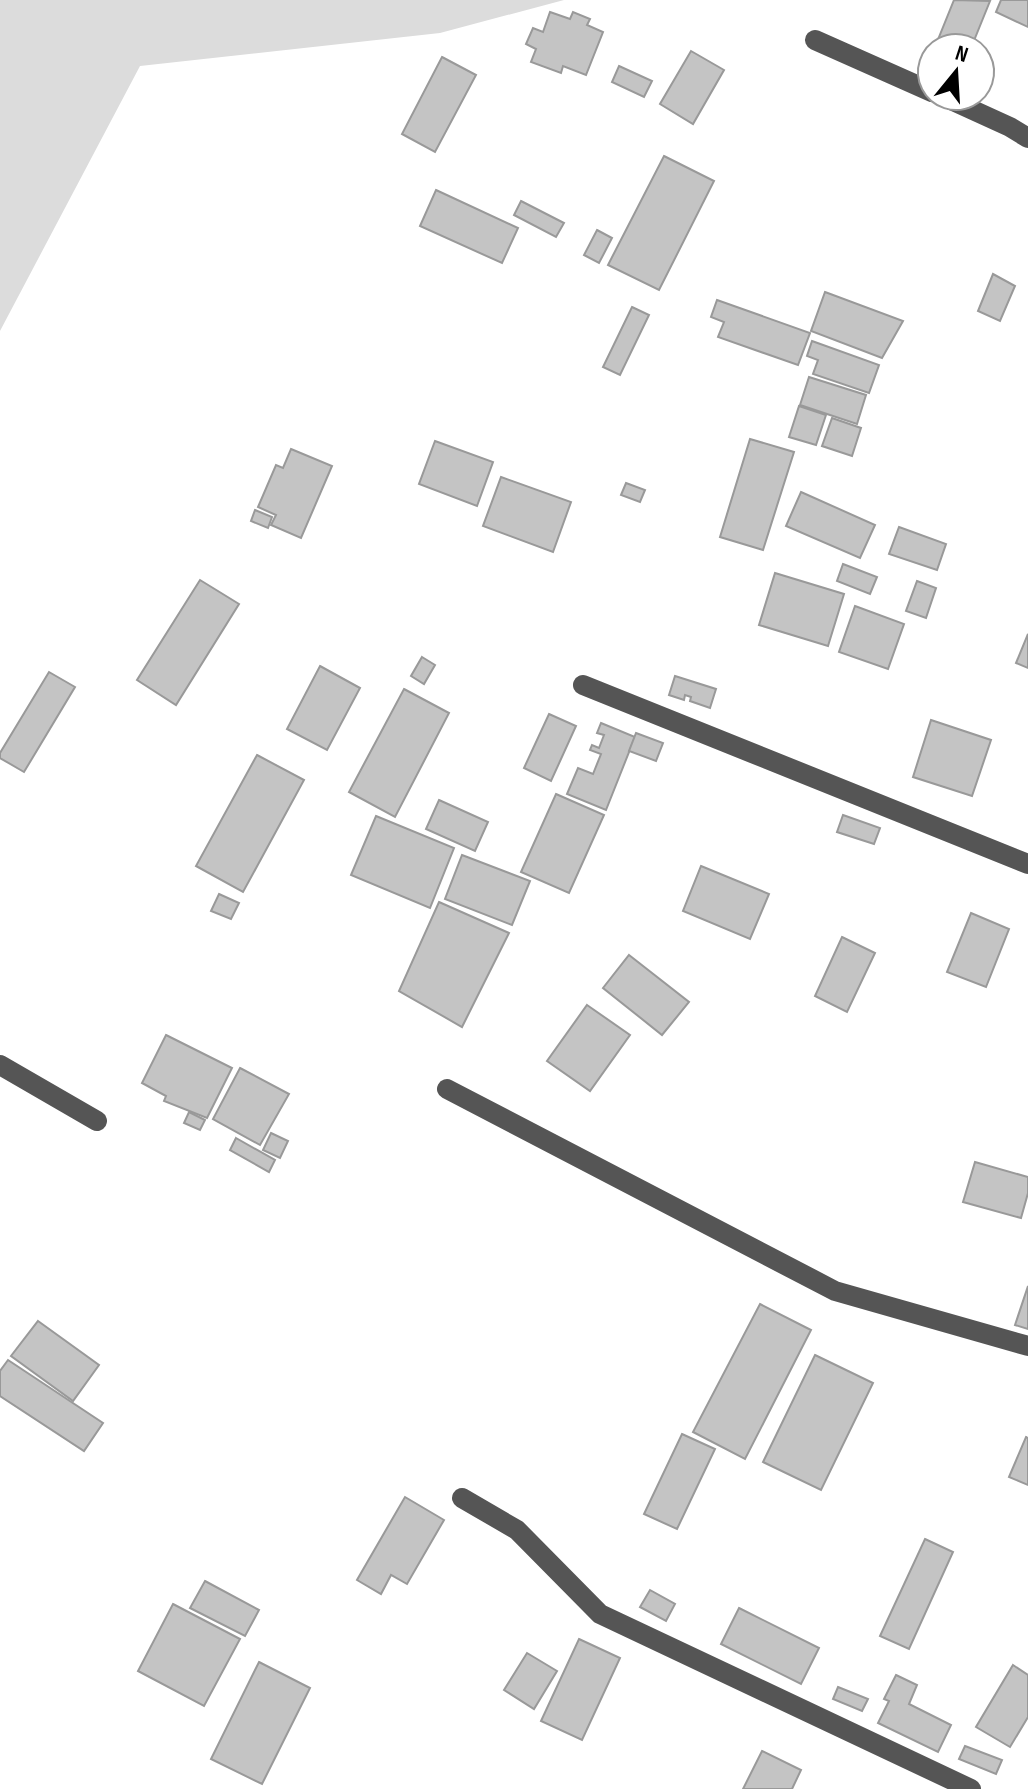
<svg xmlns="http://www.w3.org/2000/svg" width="1028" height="1789" font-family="'Sofia Sans Condensed',sans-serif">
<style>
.green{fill:#dcdcdc}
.building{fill:#c4c4c4;stroke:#999;stroke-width:2}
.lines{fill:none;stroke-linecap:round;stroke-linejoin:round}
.minor{stroke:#555;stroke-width:20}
</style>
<rect width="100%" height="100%" fill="#fff"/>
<polygon class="green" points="0,0 564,0 440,33 140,66 0,331"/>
<g class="building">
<polygon points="954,0 990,1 971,48 935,47"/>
<polygon points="1001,0 1028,0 1028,27 996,12"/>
<polygon points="550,12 570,19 573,12 590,19 587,25 603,32 586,75 563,66 561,73 531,62 536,49 526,44 533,28 543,32"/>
<polygon points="691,51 724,70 693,124 660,104"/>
<polygon points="442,57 476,75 435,152 402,134"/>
<polygon points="619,66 652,81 644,97 612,82"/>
<polygon points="664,156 714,181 659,290 608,265"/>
<polygon points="436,190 518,228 502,263 420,226"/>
<polygon points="521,201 564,223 556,237 514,215"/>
<polygon points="597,230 612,238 599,263 584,255"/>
<polygon points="993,274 1015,286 1000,321 978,311"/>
<polygon points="825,292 903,321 882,358 811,331"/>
<polygon points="717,300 810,333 798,365 718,337 724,322 711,317"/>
<polygon points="632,307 649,315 620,375 603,367"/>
<polygon points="812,341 879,365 869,393 813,374 818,360 807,356"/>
<polygon points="809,377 866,395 857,424 800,405"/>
<polygon points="799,406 826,415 816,445 789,437"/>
<polygon points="832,418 861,428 852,456 822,446"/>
<polygon points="750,439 794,452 763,550 720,537"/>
<polygon points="435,441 493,462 477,506 419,484"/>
<polygon points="291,449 332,466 301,538 271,525 276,515 258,507 276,465 283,468"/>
<polygon points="501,477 571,502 553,552 483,526"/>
<polygon points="626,483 645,490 640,502 621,495"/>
<polygon points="801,492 875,525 860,558 786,526"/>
<polygon points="255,510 272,517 268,528 251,521"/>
<polygon points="899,527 946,544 937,570 889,554"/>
<polygon points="843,564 877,577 870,594 837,581"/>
<polygon points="775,573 844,594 828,646 759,625"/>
<polygon points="200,580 239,604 176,705 137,680"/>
<polygon points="917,581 936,588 926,618 906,611"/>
<polygon points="855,606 904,624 888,669 839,652"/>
<polygon points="1028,634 1028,668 1016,663"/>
<polygon points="422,657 435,665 424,684 411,676"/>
<polygon points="320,666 360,688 327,750 287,729"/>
<polygon points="49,672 75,687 24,772 0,758 0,753"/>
<polygon points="675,676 716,689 710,708 690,701 691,697 685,695 684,700 669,695"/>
<polygon points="404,689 449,713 395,817 349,792"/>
<polygon points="549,714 576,726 551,781 524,768"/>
<polygon points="931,720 991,740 972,796 913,777"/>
<polygon points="601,723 635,737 606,810 567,794 578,768 593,774 601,754 590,750 592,745 599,748 604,735 597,733"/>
<polygon points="636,733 663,743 656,761 629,751"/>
<polygon points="257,755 304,780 243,892 196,866"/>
<polygon points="556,794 604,815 569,893 521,872"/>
<polygon points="439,800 488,822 475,851 426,829"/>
<polygon points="843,815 880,828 874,844 837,832"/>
<polygon points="376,816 454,848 430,908 351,875"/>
<polygon points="462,855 530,881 512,925 445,899"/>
<polygon points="701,866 769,894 750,939 683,911"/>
<polygon points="219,894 239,903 231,919 211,911"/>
<polygon points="439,902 509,933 462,1027 399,991"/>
<polygon points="971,913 1009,929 986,987 947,972"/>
<polygon points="842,937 875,953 847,1012 815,996"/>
<polygon points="629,955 689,1002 662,1035 603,988"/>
<polygon points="587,1005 630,1035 590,1091 547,1061"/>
<polygon points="166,1035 232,1068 207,1118 164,1101 166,1096 142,1083"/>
<polygon points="240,1068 289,1094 260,1145 213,1119"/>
<polygon points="189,1112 205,1120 200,1130 184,1123"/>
<polygon points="271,1133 288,1141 280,1158 263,1150"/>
<polygon points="236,1138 275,1160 269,1172 230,1150"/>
<polygon points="975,1162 1028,1177 1028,1193 1021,1218 963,1202"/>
<polygon points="1028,1286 1028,1329 1015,1325"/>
<polygon points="760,1304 811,1330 745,1459 693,1432"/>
<polygon points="38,1321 99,1365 73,1401 11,1356"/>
<polygon points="815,1355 873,1383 821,1490 763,1462"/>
<polygon points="8,1360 103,1423 84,1451 0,1396 0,1371"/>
<polygon points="682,1434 715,1449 677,1529 644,1514"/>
<polygon points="1026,1437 1028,1438 1028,1485 1009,1477"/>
<polygon points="405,1497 444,1520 407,1584 391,1575 381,1594 357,1580"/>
<polygon points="925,1539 953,1552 909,1649 880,1636"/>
<polygon points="205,1581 259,1610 245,1636 190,1608"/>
<polygon points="650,1590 675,1604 666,1621 640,1607"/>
<polygon points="173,1604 240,1639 204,1706 138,1671"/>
<polygon points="739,1608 819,1648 801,1684 721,1644"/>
<polygon points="579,1639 620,1658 582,1740 541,1721"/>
<polygon points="527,1653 557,1671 534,1709 504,1690"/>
<polygon points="259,1662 310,1688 262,1784 211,1759"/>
<polygon points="1013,1665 1028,1675 1028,1717 1010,1747 976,1727"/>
<polygon points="896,1675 917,1685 909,1704 951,1725 938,1752 878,1723 889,1701 884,1699"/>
<polygon points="838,1687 868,1699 862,1711 833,1699"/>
<polygon points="965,1746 1002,1760 996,1774 959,1759"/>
<polygon points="762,1751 801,1770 792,1789 743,1789"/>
</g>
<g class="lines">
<g class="minor">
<polyline points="815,40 932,92"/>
<polyline points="942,96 1010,127 1028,138"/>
<polyline points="583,685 1028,864"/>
<polyline points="0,1065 97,1121"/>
<polyline points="447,1089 835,1291 1028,1346"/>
<polyline points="462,1498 517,1530 600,1614 971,1789"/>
</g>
</g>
<g transform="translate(956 72) rotate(18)"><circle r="38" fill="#ffffff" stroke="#999999" stroke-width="2"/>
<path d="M0-6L14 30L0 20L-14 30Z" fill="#000000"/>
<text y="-12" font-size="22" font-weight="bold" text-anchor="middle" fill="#000000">N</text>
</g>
</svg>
